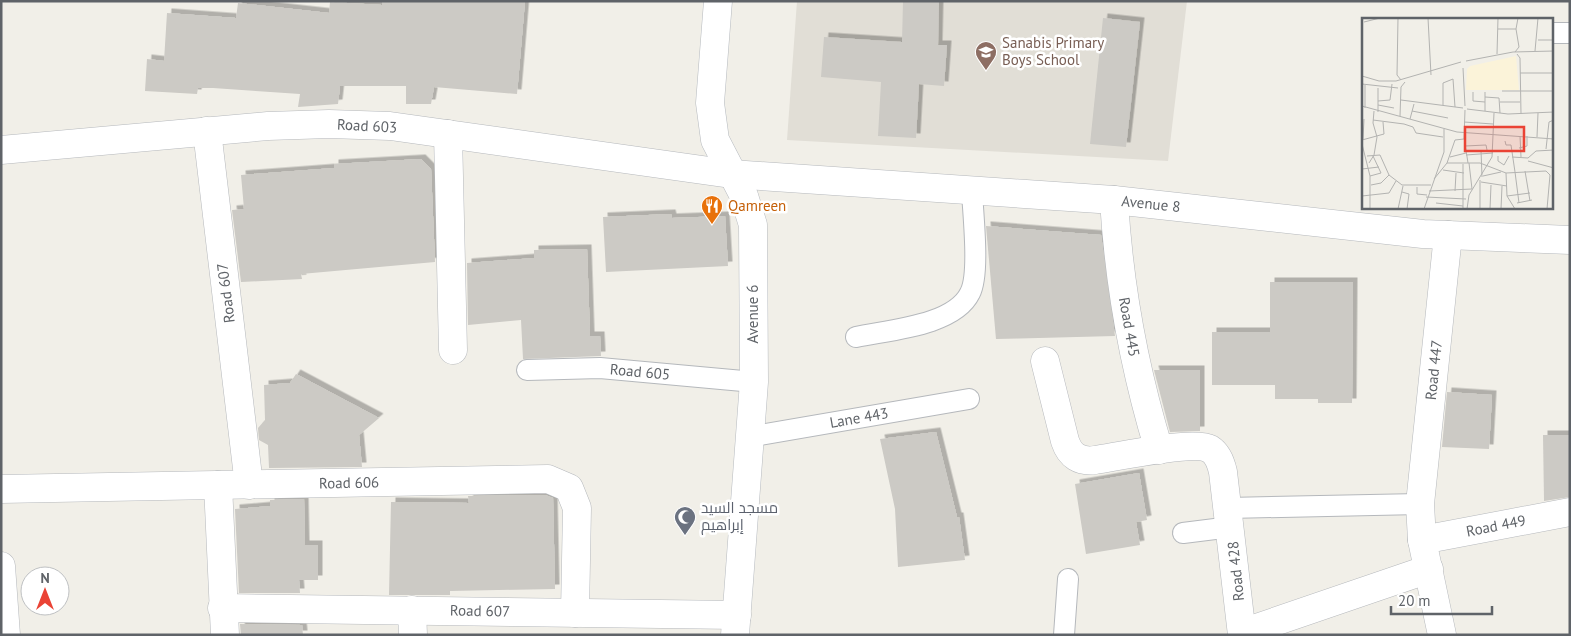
<svg xmlns="http://www.w3.org/2000/svg" width="1571" height="636" font-family="'PT Sans',Cairo,sans-serif">
<style>
.education{fill:#e1ded6}
.building{fill:#cccac5;filter:url(#shadow)}
.lines{fill:none;stroke-linecap:round;stroke-linejoin:round}
.lane-casing{stroke:#b5b8bc;stroke-width:22}
.street-casing{stroke:#b5b8bc;stroke-width:29}
.secondary-casing{stroke:#b6babf;stroke-width:29}
.lane{stroke:#fff;stroke-width:20}
.street{stroke:#fff;stroke-width:28}
.secondary{stroke:#fff;stroke-width:28}
.labels{text-anchor:middle;stroke-width:5;stroke-linejoin:round;paint-order:stroke}
.education-label{font-size:15px;fill:#785e54;stroke:#fff;text-anchor:start}
.street-label{font-size:15px;fill:#5f6368;stroke:#fff}
.food-label{font-size:15px;fill:#c56008;stroke:#fff;text-anchor:start}
.worship-label{font-size:15px;fill:#5b616d;stroke:#fff;text-anchor:start}
.inset-road{fill:none;stroke:#b3b3b1;stroke-width:1}
.view{fill:#ea4335;fill-opacity:0.15;stroke:#ea4335;stroke-width:2.5}
.inset-edge{fill:none;stroke:#5f6368;stroke-width:2.5}
</style>
<defs>
<filter id="shadow"><feDropShadow dx="4.5" dy="-4.5" stdDeviation="0" flood-color="#0004"/></filter>
</defs>
<rect width="100%" height="100%" fill="#f1efe8"/>
<polygon class="education" points="797,1 1187,1 1168,161 787,140"/>
<g class="building">
<polygon points="382,1 525,1 517,94 434,87 431,104 406,104 406,86 340,86 338,104 298,107 300,94 213,88 198,88 197,94 145,91 147,59 164,61 167,13 236,18 238,3 329,13 330,2 382,5"/>
<polygon points="903,1 939,1 938,45 947,45 944,86 919,84 916,138 878,136 881,82 821,77 824,37 902,42"/>
<polygon points="1103,18 1140,22 1126,147 1090,144"/>
<polygon points="421,159 431,169 435,262 301,274 302,279 241,282 232,210 244,209 241,175 334,168 334,164"/>
<polygon points="671,214 672,218 725,216 728,266 606,272 603,217"/>
<polygon points="986,226 1101,235 1115,336 996,339"/>
<polygon points="587,249 590,336 600,336 601,356 523,359 521,320 468,325 467,263 534,258 534,250"/>
<polygon points="1270,282 1353,282 1352,403 1318,403 1318,399 1275,399 1275,385 1212,385 1212,332 1270,332"/>
<polygon points="1154,370 1200,370 1200,431 1170,432"/>
<polygon points="296,374 379,418 359,435 362,467 269,468 268,445 259,440 258,428 265,420 264,385 290,383"/>
<polygon points="1447,392 1492,395 1489,449 1442,447"/>
<polygon points="936,432 957,517 959,517 965,560 898,567 895,509 880,439"/>
<polygon points="1543,435 1570,435 1570,497 1544,501"/>
<polygon points="1139,473 1147,520 1136,522 1140,545 1086,554 1075,484"/>
<polygon points="545,495 553,498 555,589 450,591 450,595 389,595 391,502 469,503 468,496"/>
<polygon points="304,499 305,545 318,545 318,580 299,580 300,593 239,593 235,509 270,506 270,500"/>
<polygon points="240,624 302,625 303,635 241,635"/>
</g>
<g class="lines">
<g class="lane-casing">
<g id="lane">
<polyline points="1552,33 1570,33"/>
<path d="M 856,337 C 888,330 954,326 970,293 C 980,274 973,215 972,191"/>
<polyline points="527,370 600,368 754,382"/>
<polyline points="748,437 969,399"/>
<polyline points="1228,508 1420,504"/>
<polyline points="1183,533 1231,527"/>
<polyline points="1064,635 1068,579"/>
</g>
</g>
<g class="street-casing">
<g id="street">
<polyline points="207,131 249,485"/>
<polyline points="448,134 453,350"/>
<polyline points="1,150 268,126 329,124 390,126 731,174 1114,200 1423,234 1570,240"/>
<path d="M 1114,200 C 1119,286 1134,368 1159,450"/>
<path d="M 1045,361 L 1065,441 C 1070,456 1080,462 1095,460 C 1116,457 1194,440 1210,449 C 1218,454 1221,463 1223,472 L 1242,635"/>
<polyline points="218,485 225,635"/>
<polyline points="1,489 548,479 569,488 577,508 575,613"/>
<polyline points="1422,540 1570,512"/>
<polyline points="1,566 6,635"/>
<polyline points="222,608 737,615"/>
<polyline points="412,610 413,635"/>
<polyline points="1242,633 1429,569"/>
<polyline points="1442,635 1422,540 1420,504 1448,235"/>
</g>
</g>
<g class="secondary-casing">
<polyline id="secondary" points="718,1 710,103 715,140 744,196 753,225 754,382 735,635"/>
</g>
<use href="#lane" class="lane"/>
<use href="#street" class="street"/>
<use href="#secondary" class="secondary"/>
</g>
<defs>
<g id="school-pin" transform="scale(1.125)"><path d="M0 17L-7.5 6A9.5 9.5 0 1 1 7.5 6Z" fill="#8d6e63" stroke="#fff"/><path d="M0-5L7-2L0 1L-7-2ZM-4 1L0 2.5L4 1V4Q0 6-4 4Z" fill="#fff"/></g>
<g id="restaurant-pin" transform="scale(1.125)"><path d="M0 17L-7.5 6A9.5 9.5 0 1 1 7.5 6Z" fill="#e8710a" stroke="#fff"/><path d="M-5-6h1v4h1v-4h1v4h1v-4h1v5L-1.5 .5V6h-2V.5L-5-1ZM5-6V6H3V1.5H1.5Q1.5-4 5-6Z" fill="#fff"/></g>
<g id="mosque-pin" transform="scale(1.125)"><path d="M0 17L-7.5 6A9.5 9.5 0 1 1 7.5 6Z" fill="#6b7280" stroke="#fff"/><path d="M3.5-4.9A6 6 0 1 0 3.5 4.9A5 5 0 1 1 3.5-4.9Z" fill="#fff"/></g>
</defs>
<g fill-rule="evenodd">
<use href="#school-pin" x="986" y="52"/>
<use href="#restaurant-pin" x="712" y="206"/>
<use href="#mosque-pin" x="685" y="517"/>
</g>
<g class="labels">
<g class="education-label">
<text x="1002" y="48">Sanabis Primary<tspan x="1002" dy="17">Boys School</tspan></text>
</g>
<g class="street-label">
<text transform="translate(367 126) rotate(3)" y="5">Road 603</text>
<text transform="translate(1151 204) rotate(6)" y="5">Avenue 8</text>
<text transform="translate(226 293) rotate(-97)" y="5">Road 607</text>
<text transform="translate(753 314) rotate(-90)" y="5">Avenue 6</text>
<text transform="translate(1129 327) rotate(80)" y="5">Road 445</text>
<text transform="translate(1434 370) rotate(-84)" y="5">Road 447</text>
<text transform="translate(640 372) rotate(5)" y="5">Road 605</text>
<text transform="translate(859 418) rotate(-10)" y="5">Lane 443</text>
<text transform="translate(349 483) rotate(-1)" y="5">Road 606</text>
<text transform="translate(1496 526) rotate(-11)" y="5">Road 449</text>
<text transform="translate(1236 571) rotate(-96)" y="5">Road 428</text>
<text transform="translate(480 611) rotate(1)" y="5">Road 607</text>
</g>
<g class="food-label">
<text x="728" y="211">Qamreen</text>
</g>
<g class="worship-label">
<text x="701" y="513">مسجد السيد<tspan x="701" dy="17">إبراهيم</tspan></text>
</g>
</g>
<g transform="translate(1362 18)">
<rect width="191" height="191" fill="#f1efe8"/>
<path d="M 154,38 L 157,72 L 104,72 L 105,51 L 108,48 Z" fill="#fbf3d9"/>
<path class="inset-road" d="M 36,0 L 35,57 L 39,62M 66,0 L 69,57M 2,4 L 18,0M 136,11 L 154,11M 176,22 L 192,22M 173,33 L 176,0M 153,34 L 157,29 L 154,11 L 156,0M 135,36 L 136,0M 155,36 L 158,40 L 159,96M 104,43 L 151,34 L 192,33M 101,50 L 103,88M 158,55 L 192,55M 0,58 L 17,63 L 34,63 L 99,44M 0,66 L 36,70M 16,70 L 16,94M 140,73 L 192,73M 111,74 L 111,83 L 123,84M 123,74 L 123,93M 123,79 L 137,80 L 138,95M 39,82 L 101,90M 16,83 L 28,82 L 30,66M 138,84 L 158,84M 16,87 L 32,90M 81,87 L 81,65 L 91,61 L 93,89M 0,88 L 95,114 L 192,121M 3,90 L 3,67M 105,91 L 146,96 L 192,94M 50,93 L 86,100M 38,98 L 39,69 L 43,64M 48,101 L 52,86M 11,102 L 42,106 L 51,109 L 54,115 L 81,119M 102,104 L 131,106M 158,118 L 159,139M 175,119 L 176,95M 1,121 L 2,101M 0,122 L 22,116 L 21,104M 143,123 L 144,127 L 149,127 L 153,154M 0,126 L 8,158 L 8,191M 103,126 L 106,145M 103,128 L 124,127 L 125,132M 157,130 L 165,128 L 165,118M 184,131 L 187,104 L 192,102M 119,132 L 120,159M 104,137 L 131,135M 5,138 L 18,137 L 27,157 L 40,167 L 69,167M 136,138 L 136,143 L 142,147 L 147,138M 88,139 L 104,135M 150,139 L 166,140 L 174,133 L 192,132M 166,143 L 192,150M 7,145 L 12,137 L 15,119 L 11,105 L 12,93M 85,145 L 118,145 L 144,155 L 184,153 L 188,157M 0,151 L 17,149M 81,152 L 102,155M 163,153 L 168,183M 153,154 L 157,185M 144,155 L 145,178 L 153,191M 8,158 L 19,155 L 11,138M 121,158 L 139,154M 72,161 L 85,145 L 93,122 L 102,121 L 103,92M 118,162 L 118,191M 119,164 L 145,168M 9,167 L 19,165 L 27,157M 55,169 L 55,176 L 65,177M 67,173 L 110,171 L 107,145M 93,173 L 94,155M 40,174 L 47,176 L 45,191M 0,178 L 27,175 L 34,163M 145,178 L 168,175M 64,179 L 104,181M 74,185 L 101,188M 155,185 L 170,182M 36,191 L 41,168M 62,191 L 82,134 L 82,111M 101,191 L 101,146M 105,191 L 107,177 L 130,139 L 132,95M 128,191 L 129,167M 139,191 L 140,168M 185,191 L 188,157"/>
<path class="view" d="M 103,109 L 162,109 L 162,133 L 103,133 Z"/>
<rect width="191" height="191" class="inset-edge"/>
</g>
<rect width="1571" height="636" fill="none" stroke="#5f6368" stroke-width="5"/>
<g transform="translate(45 591)"><circle r="24" fill="#ffffff" stroke="#bfc1c3"/>
<path d="M0-4L9 19L0 12L-9 19Z" fill="#ea4335"/>
<text y="-8" font-size="14" font-weight="bold" text-anchor="middle" fill="#5f6368">N</text>
</g>
<path d="M1391 606v8h101v-8" fill="none" stroke="#5f6368" stroke-width="2.5"/>
<text x="1398" y="606" font-size="15" fill="#5f6368" stroke="#ffffff" stroke-width="4" paint-order="stroke">20 m</text>
</svg>
